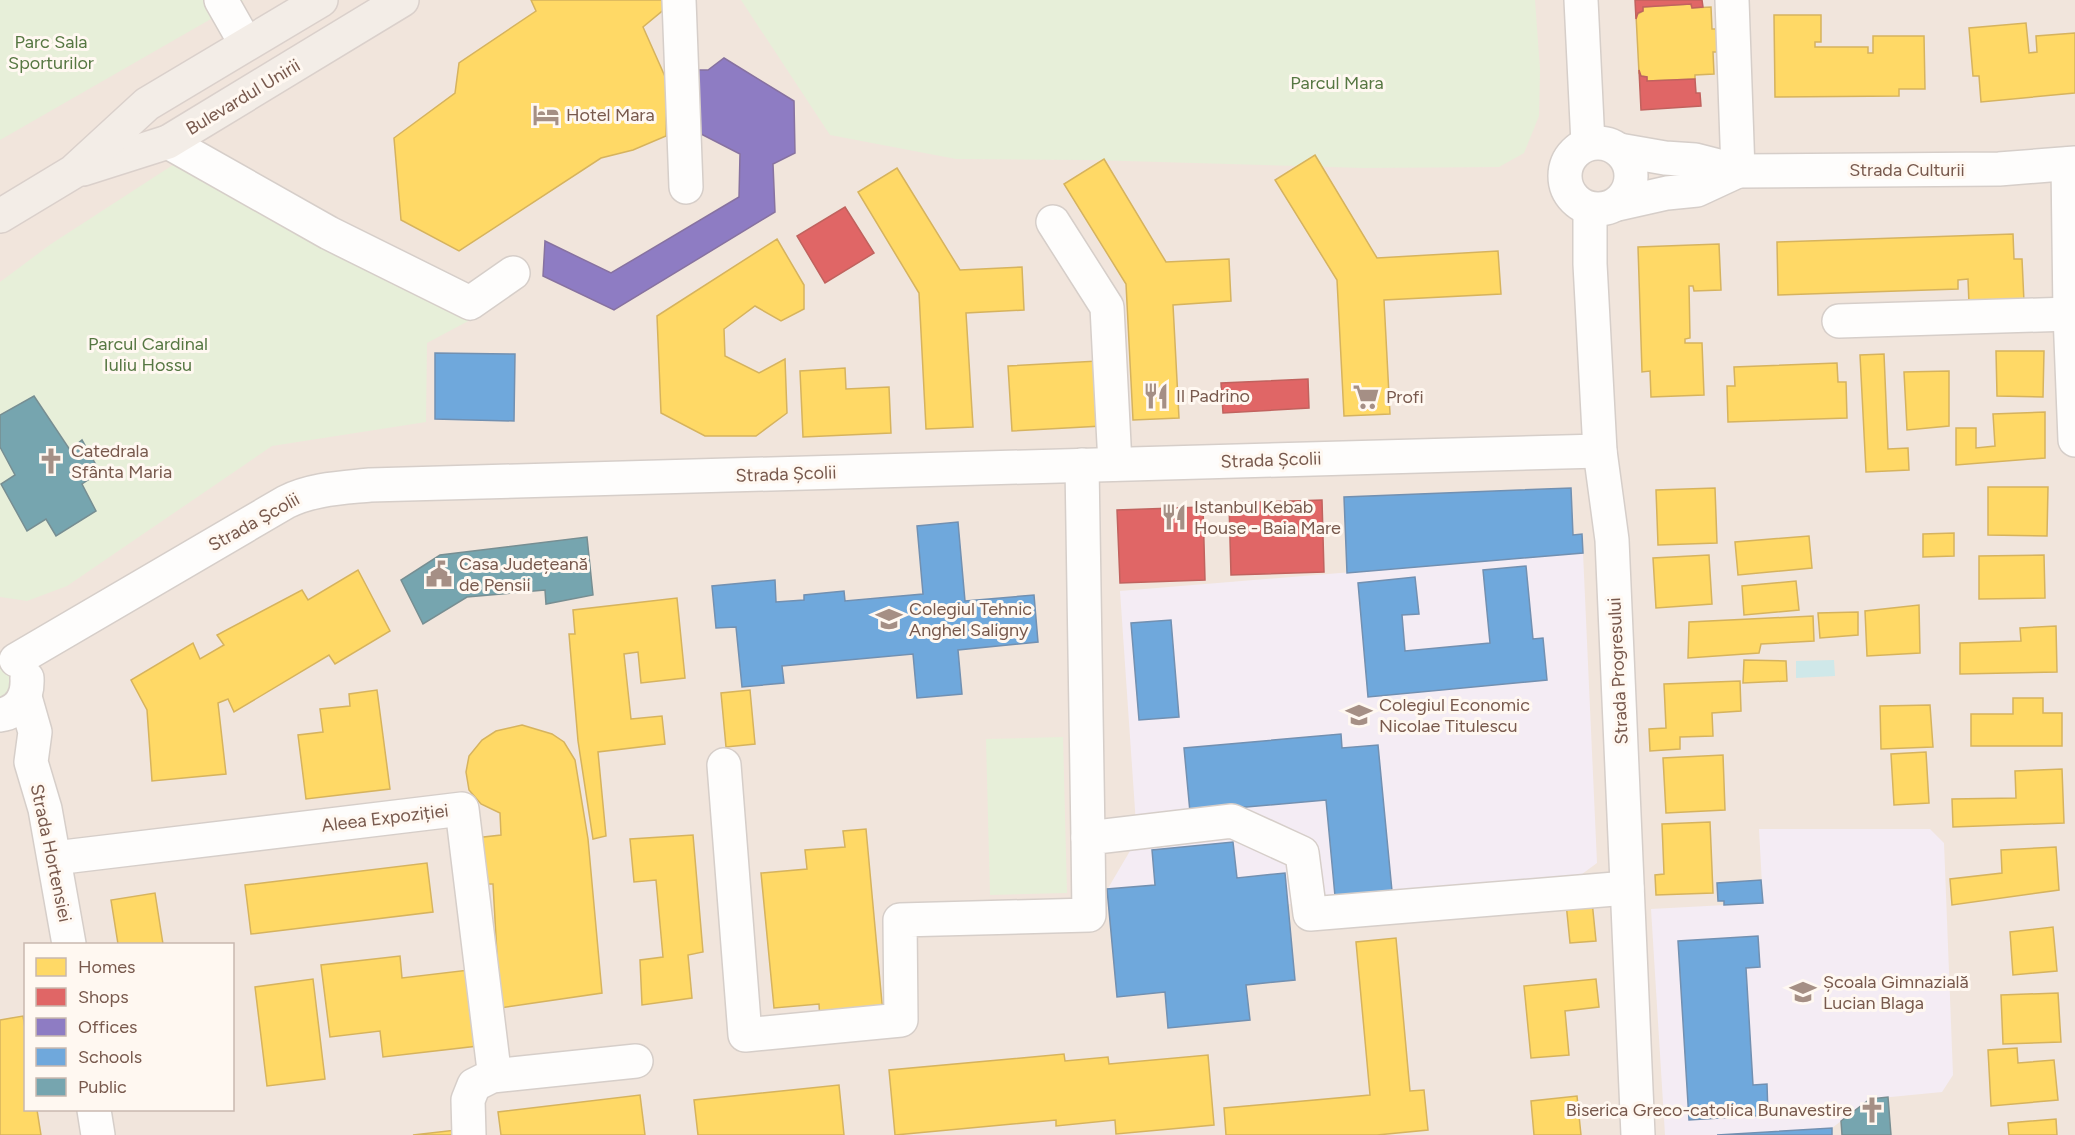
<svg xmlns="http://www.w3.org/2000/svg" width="2075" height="1135" font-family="Figtree,sans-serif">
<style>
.residential{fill:#f1e5dc;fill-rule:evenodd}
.education{fill:#f4ecf4}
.green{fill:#e7efd9}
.water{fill:#cfe8e9}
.homes{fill:#ffd966;stroke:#d6b35e;stroke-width:1.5}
.shops{fill:#e06666;stroke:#c1625e;stroke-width:1.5}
.offices{fill:#8e7cc3;stroke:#8772a0;stroke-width:1.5}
.schools{fill:#6fa8dc;stroke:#7290b1;stroke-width:1.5}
.public{fill:#76a5af;stroke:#778e92;stroke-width:1.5}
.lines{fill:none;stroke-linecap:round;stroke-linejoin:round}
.minor-casing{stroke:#d6cec9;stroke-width:36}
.major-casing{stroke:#dad0cb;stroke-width:36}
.minor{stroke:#fefdfc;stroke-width:33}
.major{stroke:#f3ede7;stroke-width:33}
.labels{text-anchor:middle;stroke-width:6;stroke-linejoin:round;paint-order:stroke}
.park-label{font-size:18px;fill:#567742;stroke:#fff8f1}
.street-label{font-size:18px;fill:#78594d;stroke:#fff8f1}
.poi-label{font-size:18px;fill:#78594d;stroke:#fff8f1;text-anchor:start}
</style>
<rect width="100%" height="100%" fill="#f8f3ee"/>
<path class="residential" d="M 0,0 L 2075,0 L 2075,1135 L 0,1135 ZM 26,944 L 232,944 L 232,1110 L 26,1110 Z"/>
<g class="education">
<polygon points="1583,553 1597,863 1578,877 1413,891 1113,923 1107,890 1137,839 1120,591"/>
<polygon points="1759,829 1930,829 1944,843 1953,1075 1942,1092 1870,1099 1832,1128 1832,1135 1665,1135 1651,909 1763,903"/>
</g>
<g class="green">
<polygon points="0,0 244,0 0,140"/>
<polygon points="741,0 1535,0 1540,69 1539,116 1524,153 1499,167 1363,168 1090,160 956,159 830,135"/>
<polygon points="179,161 472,319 427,343 426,422 272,446 67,586 27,601 0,597 0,282 51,244"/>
<path d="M 0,667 C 11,669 14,678 15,688 L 0,702 Z"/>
<polygon points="1063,737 1067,893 990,895 986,739"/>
</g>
<polygon class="water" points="1834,660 1835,676 1796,678 1796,661"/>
<g class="homes">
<polygon points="531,0 668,0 667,7 643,27 667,81 666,136 633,150 601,158 459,251 401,220 394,138 455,93 459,63 536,11"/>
<polygon points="1691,4 1692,8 1711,7 1712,29 1717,29 1718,52 1713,52 1714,74 1695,75 1695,79 1647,81 1647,77 1641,76 1639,73 1636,15 1643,11 1643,7"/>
<polygon points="1774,15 1821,15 1821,42 1815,42 1815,47 1868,47 1868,53 1873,53 1873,36 1924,36 1925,89 1899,89 1899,96 1775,97"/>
<polygon points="2026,23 2029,53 2037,52 2036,36 2075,33 2075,93 1981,102 1979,76 1973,76 1969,28"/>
<polygon points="1315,155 1377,258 1498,251 1501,294 1384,300 1390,414 1344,416 1337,280 1275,180"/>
<polygon points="1104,159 1166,262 1229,259 1231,301 1173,305 1179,418 1133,420 1126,284 1064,184"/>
<polygon points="897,168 960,270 1022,267 1024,310 966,313 973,427 926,429 919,293 858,192"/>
<polygon points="2013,234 2014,259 2022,259 2024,302 1969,304 1968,279 1958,280 1958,289 1778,295 1777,242"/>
<polygon points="777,239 804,285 804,309 781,321 755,306 724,329 725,356 759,373 785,359 787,413 756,436 705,436 661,413 657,316"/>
<polygon points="1719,244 1721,290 1694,291 1693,286 1689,286 1690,338 1685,339 1685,343 1702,343 1704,395 1651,397 1650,371 1642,372 1638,247"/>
<polygon points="1996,351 2044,351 2043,397 1997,396"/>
<polygon points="1884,354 1888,449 1908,448 1909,470 1866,472 1860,355"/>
<polygon points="1098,361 1102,426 1012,431 1008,366"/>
<polygon points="1837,363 1838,382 1846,382 1847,418 1728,422 1727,386 1735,386 1734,367"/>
<polygon points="845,368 846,389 889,387 891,433 803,437 800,371"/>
<polygon points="1949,371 1949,426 1907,430 1904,372"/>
<polygon points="2045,412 2045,458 1956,465 1956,428 1976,428 1976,448 1995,446 1993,414"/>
<polygon points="1988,487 2048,487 2047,536 1988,535"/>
<polygon points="1715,488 1717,543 1658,545 1656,490"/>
<polygon points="1954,533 1954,556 1923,557 1923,534"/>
<polygon points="1809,536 1812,568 1738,575 1735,542"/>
<polygon points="1709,555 1712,604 1656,608 1653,558"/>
<polygon points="2044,555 2045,598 1979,599 1979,556"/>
<polygon points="358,570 390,631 335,664 329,655 234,712 228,699 218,703 226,774 152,781 147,710 131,680 193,643 200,659 224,645 217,635 302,590 308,600"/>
<polygon points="1796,581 1799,610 1744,615 1742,586"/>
<polygon points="677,598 685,678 641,683 638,652 624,654 631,719 662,716 665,744 598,752 606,836 593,839 578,741 569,634 575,634 573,610"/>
<polygon points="1919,605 1920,653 1867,656 1865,611"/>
<polygon points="1858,612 1858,635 1820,638 1818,613"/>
<polygon points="1813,616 1814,641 1761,644 1759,653 1688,658 1689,622"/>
<polygon points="2056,626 2057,672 1960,674 1960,643 2021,641 2020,628"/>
<polygon points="1744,660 1786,661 1787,681 1743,683"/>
<polygon points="1740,681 1741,711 1712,713 1713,736 1680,737 1680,749 1650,751 1649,729 1666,728 1664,684"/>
<polygon points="377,690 390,789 306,799 298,735 323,732 320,709 350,706 349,694"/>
<polygon points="750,690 755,744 726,747 721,693"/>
<polygon points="2013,698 2043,698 2043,713 2062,713 2062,746 1971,746 1971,714 2013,714"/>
<polygon points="1930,705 1933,747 1881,749 1880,706"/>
<polygon points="522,725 552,734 564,742 575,760 588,839 602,993 500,1008 493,884 480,884 475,838 501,835 500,813 481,804 469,790 466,772 469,756 482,740 496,731"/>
<polygon points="1926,752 1929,803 1894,805 1891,754"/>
<polygon points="1723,755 1725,810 1666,813 1663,758"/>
<polygon points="2062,769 2064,823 1953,827 1952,799 2016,798 2015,771"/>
<polygon points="1710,822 1713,893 1656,895 1655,875 1664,874 1662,824"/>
<polygon points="866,829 883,1014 820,1020 819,1004 774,1008 761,873 807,869 805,850 845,847 843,831"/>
<polygon points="693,835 703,952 688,955 692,998 642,1005 640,960 663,957 656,880 634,882 630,839"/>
<polygon points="2056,847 2059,890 1952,905 1950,879 2002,873 2001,850"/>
<polygon points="427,863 433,912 251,934 245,885"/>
<polygon points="155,893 163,944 118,944 111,900"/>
<polygon points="1592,901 1596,941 1570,943 1566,903"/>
<polygon points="2053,927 2057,971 2013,975 2010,932"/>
<polygon points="1396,938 1410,1091 1424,1090 1428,1130 1377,1135 1226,1135 1224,1108 1370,1095 1356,942"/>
<polygon points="400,956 402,978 469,970 478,1046 383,1057 380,1031 330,1037 321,965"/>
<polygon points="313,979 325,1079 267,1086 255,987"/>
<polygon points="1596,979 1599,1007 1565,1011 1569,1055 1531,1058 1524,986"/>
<polygon points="2058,993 2061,1042 2003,1044 2001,995"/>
<polygon points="23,1016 26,1034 26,1110 37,1110 41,1135 0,1135 0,1020"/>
<polygon points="2017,1048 2018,1063 2054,1060 2058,1100 1991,1106 1988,1050"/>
<polygon points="1064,1054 1065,1061 1108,1057 1109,1064 1208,1055 1214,1125 1116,1134 1115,1120 1056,1126 1056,1120 895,1135 889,1070"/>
<polygon points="839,1085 844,1135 698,1135 694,1100"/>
<polygon points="640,1095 645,1135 501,1135 498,1112"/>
<polygon points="1577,1096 1581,1135 1534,1135 1531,1101"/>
<polygon points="2056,1119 2057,1135 2009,1135 2008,1123"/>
<polygon points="456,1130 456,1135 413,1135"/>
</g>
<g class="shops">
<polygon points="1635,0 1702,0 1703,7 1692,8 1691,4 1643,7 1643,11 1638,13 1636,19"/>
<polygon points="1639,70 1641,76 1647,77 1647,81 1695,79 1696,93 1700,93 1701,106 1641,110"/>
<polygon points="845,207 874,253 825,283 797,236"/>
<polygon points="1308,379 1309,408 1223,413 1221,383"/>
<polygon points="1322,500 1324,572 1231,575 1229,503"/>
<polygon points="1203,507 1205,580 1120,583 1117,510"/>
</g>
<polygon class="offices" points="724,58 794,101 795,153 773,164 775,212 614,310 543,276 545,241 611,273 739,197 740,154 701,134 689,70 708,70"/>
<g class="schools">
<polygon points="435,353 515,354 514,421 435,419"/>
<polygon points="1571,488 1573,535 1582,534 1583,553 1347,573 1344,497"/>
<polygon points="958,522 965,601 1034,595 1038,642 958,650 962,694 917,698 913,654 782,666 784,683 742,687 736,627 716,628 712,586 775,580 776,602 804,600 804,595 844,591 845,601 923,594 917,526"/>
<polygon points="1526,566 1533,639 1543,638 1547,680 1368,697 1358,583 1415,577 1419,614 1402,615 1405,651 1490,643 1483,570"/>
<polygon points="1171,620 1179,717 1139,720 1131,623"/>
<polygon points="1341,734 1342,748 1378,745 1392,891 1335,896 1326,800 1190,812 1184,748"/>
<polygon points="1233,842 1237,878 1285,873 1295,980 1246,985 1250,1020 1168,1028 1165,992 1117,997 1107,889 1155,885 1152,850"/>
<polygon points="1761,880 1763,903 1724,905 1724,901 1718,901 1717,883"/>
<polygon points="1758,936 1760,967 1746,968 1753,1085 1767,1084 1768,1115 1689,1120 1678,941"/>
<polygon points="1832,1128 1832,1135 1717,1135"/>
</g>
<g class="public">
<polygon points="34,396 70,450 82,440 100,472 82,484 96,511 56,536 46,519 27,531 1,484 15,475 0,447 0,415"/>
<polygon points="587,537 593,595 546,604 545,590 467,597 423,624 401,580 440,555"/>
<polygon points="1888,1097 1891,1135 1842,1135 1841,1121 1870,1099"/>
</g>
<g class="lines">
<g class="minor-casing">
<g id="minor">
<polyline points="221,0 246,44"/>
<polyline points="679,0 686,187"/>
<polyline points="1581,0 1588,144"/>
<polyline points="1732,0 1738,171"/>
<polyline points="168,142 329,233 470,303 513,273"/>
<circle cx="1598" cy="176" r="33"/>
<polyline points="1619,150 1665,158 1695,160 1738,171 1999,169 2075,163"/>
<polyline points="2068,164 2070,314 2075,440"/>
<polyline points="1618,204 1667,193 1697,190 1738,171"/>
<polyline points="1590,209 1590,264 1600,451 1612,540 1638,1135"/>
<polyline points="1053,222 1107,307 1115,464"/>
<polyline points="1839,321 2070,314"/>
<polyline points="1082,465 1088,838"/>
<path d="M 16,660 L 286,502 C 312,489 341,488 370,485 L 1600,451"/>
<polyline points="25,697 35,732 31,762 45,809 69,944"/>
<path d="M 0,715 C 20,712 28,696 27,678"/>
<polyline points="724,765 745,1035 901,1020 900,920 1089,915 1088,838 1232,821 1302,853 1310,914 1627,888"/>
<polyline points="55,858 462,809 493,1062"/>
<polyline points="94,1110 98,1135"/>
<polyline points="469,1135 468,1100 474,1085 492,1076 636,1061"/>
</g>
</g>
<g class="major-casing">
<g id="major">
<polyline points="83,169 168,142 402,0"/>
<polyline points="0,216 73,172 147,104 321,0"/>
</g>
</g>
<use href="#minor" class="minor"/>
<use href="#major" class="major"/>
</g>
<defs>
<g id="hotel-bare" transform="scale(2.07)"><path d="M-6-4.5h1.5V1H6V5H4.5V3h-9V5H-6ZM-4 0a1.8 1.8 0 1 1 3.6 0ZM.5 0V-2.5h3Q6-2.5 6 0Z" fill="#a58f85" stroke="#fff8f1" stroke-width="2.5" paint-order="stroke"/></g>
<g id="restaurant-bare" transform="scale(2.07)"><path d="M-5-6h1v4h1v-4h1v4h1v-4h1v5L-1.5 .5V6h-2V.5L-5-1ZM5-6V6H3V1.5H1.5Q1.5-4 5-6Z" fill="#a58f85" stroke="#fff8f1" stroke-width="2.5" paint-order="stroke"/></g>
<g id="supermarket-bare" transform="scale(2.07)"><path d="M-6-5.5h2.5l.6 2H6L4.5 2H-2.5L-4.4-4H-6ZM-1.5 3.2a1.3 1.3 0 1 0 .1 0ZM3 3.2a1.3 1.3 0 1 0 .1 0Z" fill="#a58f85" stroke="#fff8f1" stroke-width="2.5" paint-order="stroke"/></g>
<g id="church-bare" transform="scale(2.07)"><path d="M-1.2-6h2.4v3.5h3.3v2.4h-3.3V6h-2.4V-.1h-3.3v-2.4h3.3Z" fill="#a58f85" stroke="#fff8f1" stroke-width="2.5" paint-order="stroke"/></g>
<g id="civic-bare" transform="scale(2.07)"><path d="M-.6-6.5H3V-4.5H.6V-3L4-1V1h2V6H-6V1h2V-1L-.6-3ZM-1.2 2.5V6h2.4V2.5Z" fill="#a58f85" stroke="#fff8f1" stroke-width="2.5" paint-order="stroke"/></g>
<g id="university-bare" transform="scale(2.07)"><path d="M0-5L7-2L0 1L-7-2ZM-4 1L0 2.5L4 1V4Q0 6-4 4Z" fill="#a58f85" stroke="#fff8f1" stroke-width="2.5" paint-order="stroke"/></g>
<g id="school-bare" transform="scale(2.07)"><path d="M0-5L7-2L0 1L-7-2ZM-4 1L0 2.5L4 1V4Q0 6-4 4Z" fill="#a58f85" stroke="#fff8f1" stroke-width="2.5" paint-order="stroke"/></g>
</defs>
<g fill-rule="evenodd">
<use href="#hotel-bare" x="546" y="115"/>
<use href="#restaurant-bare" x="1156" y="396"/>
<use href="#supermarket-bare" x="1366" y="397"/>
<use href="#church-bare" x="51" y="461"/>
<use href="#restaurant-bare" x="1174" y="517"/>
<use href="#civic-bare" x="439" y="574"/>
<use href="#university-bare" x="889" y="619"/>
<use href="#university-bare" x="1359" y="715"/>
<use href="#school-bare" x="1803" y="992"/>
<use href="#church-bare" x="1872" y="1110"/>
</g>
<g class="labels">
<g class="park-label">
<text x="51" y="48">Parc Sala<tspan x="51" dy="21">Sporturilor</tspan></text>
<text x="1337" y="89">Parcul Mara</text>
<text x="148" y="350">Parcul Cardinal<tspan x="148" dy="21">Iuliu Hossu</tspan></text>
</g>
<g class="street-label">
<text transform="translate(243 97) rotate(-31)" y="6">Bulevardul Unirii</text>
<text x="1907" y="176">Strada Culturii</text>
<text transform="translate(1271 460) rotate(-2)" y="6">Strada Școlii</text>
<text transform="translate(786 474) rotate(-2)" y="6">Strada Școlii</text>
<text transform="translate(254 522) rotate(-29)" y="6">Strada Școlii</text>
<text transform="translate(1618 671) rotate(-93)" y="6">Strada Progresului</text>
<text transform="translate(385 818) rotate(-7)" y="6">Aleea Expoziției</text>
<text transform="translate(51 853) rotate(78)" y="6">Strada Hortensiei</text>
</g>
<g class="poi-label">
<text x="566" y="121">Hotel Mara</text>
<text x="1176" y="402">Il Padrino</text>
<text x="1386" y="403">Profi</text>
<text x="71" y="457">Catedrala<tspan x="71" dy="21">Sfânta Maria</tspan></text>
<text x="1194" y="513">Istanbul Kebab<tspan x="1194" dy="21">House - Baia Mare</tspan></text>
<text x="459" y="570">Casa Județeană<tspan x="459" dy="21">de Pensii</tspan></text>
<text x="909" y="615">Colegiul Tehnic<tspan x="909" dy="21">Anghel Saligny</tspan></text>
<text x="1379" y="711">Colegiul Economic<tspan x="1379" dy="21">Nicolae Titulescu</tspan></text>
<text x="1823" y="988">Școala Gimnazială<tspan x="1823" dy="21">Lucian Blaga</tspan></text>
<text x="1852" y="1116" text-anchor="end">Biserica Greco-catolica Bunavestire</text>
</g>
</g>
<rect x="24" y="943" width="210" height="168" fill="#fff8f1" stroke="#c9b8af" stroke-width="1.5"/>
<rect x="36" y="958" width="30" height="18" fill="#ffd966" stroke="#c9b8af" stroke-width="1.5"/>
<text x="78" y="973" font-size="18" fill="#78594d">Homes</text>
<rect x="36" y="988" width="30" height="18" fill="#e06666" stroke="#c9b8af" stroke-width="1.5"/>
<text x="78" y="1003" font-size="18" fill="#78594d">Shops</text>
<rect x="36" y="1018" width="30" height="18" fill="#8e7cc3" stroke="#c9b8af" stroke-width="1.5"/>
<text x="78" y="1033" font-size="18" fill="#78594d">Offices</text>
<rect x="36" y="1048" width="30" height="18" fill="#6fa8dc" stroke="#c9b8af" stroke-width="1.5"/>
<text x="78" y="1063" font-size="18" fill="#78594d">Schools</text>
<rect x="36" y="1078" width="30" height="18" fill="#76a5af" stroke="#c9b8af" stroke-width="1.5"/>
<text x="78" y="1093" font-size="18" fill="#78594d">Public</text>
</svg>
